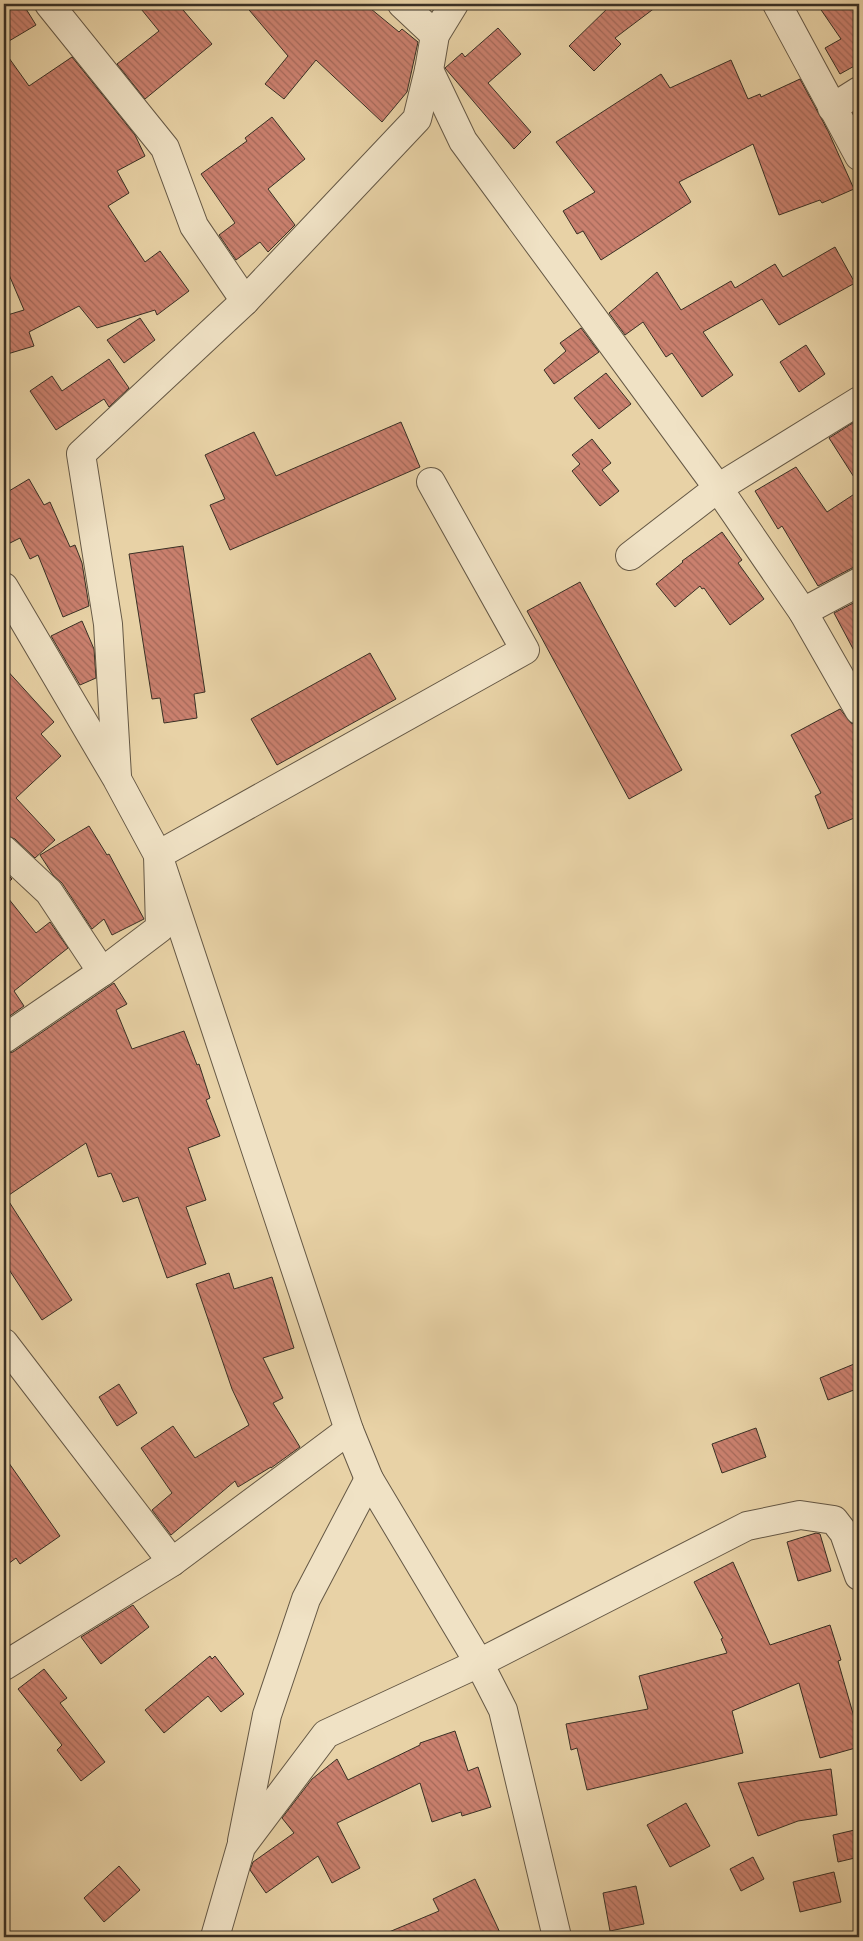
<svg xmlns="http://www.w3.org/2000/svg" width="863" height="1941" font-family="'IM FELL Great Primer',serif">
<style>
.building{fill:url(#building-back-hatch);stroke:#393025}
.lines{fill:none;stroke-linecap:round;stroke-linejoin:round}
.street-casing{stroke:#655845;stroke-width:30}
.street{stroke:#f0e2c5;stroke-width:28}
</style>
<defs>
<pattern id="building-back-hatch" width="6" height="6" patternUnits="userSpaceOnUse" patternTransform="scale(1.25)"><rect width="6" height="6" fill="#ca806e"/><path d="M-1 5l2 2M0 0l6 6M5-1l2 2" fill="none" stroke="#a5695a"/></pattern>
</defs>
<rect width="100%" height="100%" fill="#e8d2a6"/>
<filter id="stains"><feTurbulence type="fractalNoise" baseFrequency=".004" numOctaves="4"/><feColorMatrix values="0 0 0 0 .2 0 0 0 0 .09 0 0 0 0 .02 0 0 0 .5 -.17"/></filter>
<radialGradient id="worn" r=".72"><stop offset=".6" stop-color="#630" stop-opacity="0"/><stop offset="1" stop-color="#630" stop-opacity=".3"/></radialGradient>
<g class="building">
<polygon points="4,4 23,4 36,25 4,44"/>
<polygon points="137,4 178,4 212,44 145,99 117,64 159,31"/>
<polygon points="244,4 365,4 399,32 402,29 418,42 407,92 382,122 316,60 284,99 265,84 288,56"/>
<polygon points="612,4 660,4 615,38 621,44 594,71 569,46"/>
<polygon points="817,4 859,4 859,66 858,64 840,74 825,48 841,39"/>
<polygon points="498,28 521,54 488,83 531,132 514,149 445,68 462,53 465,57"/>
<polygon points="4,51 29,86 72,57 135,135 145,156 117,171 129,193 108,206 145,262 160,251 189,291 157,315 155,310 97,328 79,306 29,332 34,346 4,355 4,316 24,310 4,263"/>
<polygon points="731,60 748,99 760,94 761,97 800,79 828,131 854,189 822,203 820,200 779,215 753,144 679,182 691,202 601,260 583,231 577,234 563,211 595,192 556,142 661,74 670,88"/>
<polygon points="272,117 305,159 268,189 295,225 268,252 260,242 236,260 219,235 235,223 201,174 247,141 245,138"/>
<polygon points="835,247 855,283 779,325 762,299 703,332 733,375 702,397 672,353 666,357 643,322 625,335 609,313 657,272 681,310 731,281 735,288 775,264 783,277"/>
<polygon points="140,318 155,340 124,363 107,340"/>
<polygon points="581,328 599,352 554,384 544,370 566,351 560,343"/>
<polygon points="806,345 825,374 799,392 780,362"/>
<polygon points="109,359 129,388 109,407 104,399 56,430 30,391 52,376 62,391"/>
<polygon points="606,373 631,404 599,429 574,398"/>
<polygon points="859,419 859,485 829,438"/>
<polygon points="401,422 420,467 230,550 210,505 225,499 205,455 254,432 276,476"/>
<polygon points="592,439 611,463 602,470 619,491 600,506 572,471 580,464 572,455"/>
<polygon points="796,467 827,512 859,491 859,566 852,568 818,586 782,526 778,529 755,491"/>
<polygon points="29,479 44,505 50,502 70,547 75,545 82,563 89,606 63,617 38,555 30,559 20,538 4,546 4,494"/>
<polygon points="722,532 742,560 738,563 764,599 730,625 704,588 702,589 700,586 675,607 656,584 683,562 682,561"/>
<polygon points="183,546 205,692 194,694 197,718 164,723 160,698 152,699 129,554"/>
<polygon points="580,582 682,770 629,799 527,611"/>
<polygon points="859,600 859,660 834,613"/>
<polygon points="82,621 94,649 96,678 80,685 51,636"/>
<polygon points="370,653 396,699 277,765 251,719"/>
<polygon points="4,667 54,722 41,734 61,756 16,798 55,840 35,858 15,839 4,835"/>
<polygon points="840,709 851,723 859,726 859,816 828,829 815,796 821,793 791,735"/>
<polygon points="89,826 107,855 109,854 144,919 112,935 104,919 92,929 62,883 53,875 40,855"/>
<polygon points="4,871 12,879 4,886"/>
<polygon points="4,893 36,933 50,922 68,948 14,991 24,1006 4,1020"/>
<polygon points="114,983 127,1004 116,1010 132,1049 184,1031 197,1065 199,1064 210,1098 206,1100 220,1136 188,1148 206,1200 186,1207 206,1264 167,1278 138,1197 123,1202 111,1173 98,1177 86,1143 6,1197 72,1300 42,1320 4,1262 4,1054 13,1052"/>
<polygon points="229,1273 234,1289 272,1277 294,1348 263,1358 283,1398 273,1403 300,1447 271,1468 271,1467 238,1487 235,1481 171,1535 152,1510 172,1493 141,1448 173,1426 195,1458 249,1425 232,1389 196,1284"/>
<polygon points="859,1362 859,1388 828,1400 820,1378"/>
<polygon points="119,1384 137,1413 117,1426 99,1397"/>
<polygon points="756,1428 766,1457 722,1473 712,1444"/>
<polygon points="4,1456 60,1536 20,1564 16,1558 4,1567"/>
<polygon points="816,1533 820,1534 831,1571 798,1581 787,1542"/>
<polygon points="733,1562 770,1645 830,1625 841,1660 838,1661 854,1717 859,1716 859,1747 820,1758 799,1683 732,1711 743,1753 587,1790 577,1748 571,1750 566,1724 648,1709 639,1676 727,1653 721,1639 723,1638 694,1582"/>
<polygon points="133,1605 149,1627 101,1664 81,1637"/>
<polygon points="210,1656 212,1659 215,1656 244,1694 221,1712 208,1696 164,1733 145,1710"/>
<polygon points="44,1669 67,1698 60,1703 105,1762 81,1781 57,1750 62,1745 18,1689"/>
<polygon points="455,1731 468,1771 478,1767 491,1807 462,1816 461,1812 432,1822 420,1783 337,1823 360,1868 332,1883 318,1856 266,1893 250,1870 253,1862 294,1833 282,1818 312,1779 337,1759 348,1780 420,1745 420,1743"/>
<polygon points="831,1769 837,1815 798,1821 758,1836 738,1783"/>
<polygon points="686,1803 710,1846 670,1867 647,1825"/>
<polygon points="859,1829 859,1857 838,1862 833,1835"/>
<polygon points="753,1857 764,1879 741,1891 730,1869"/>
<polygon points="119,1866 140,1890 104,1922 84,1898"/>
<polygon points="834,1872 841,1902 800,1912 793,1882"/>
<polygon points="475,1879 502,1937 377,1937 439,1911 433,1899"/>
<polygon points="636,1886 644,1924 610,1931 603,1893"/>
</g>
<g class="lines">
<g class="street-casing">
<g id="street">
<polyline points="49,4 165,148 194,226 245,301"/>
<polyline points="402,4 435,35"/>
<polyline points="777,4 859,156"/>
<polyline points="429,70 463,141 718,488 803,612 859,710"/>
<polyline points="832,108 859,91"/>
<polyline points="630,556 718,488 859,401"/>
<polyline points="4,587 117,779 158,855 349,1430 369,1479 479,1663 503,1710 557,1937"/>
<polyline points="803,612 859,582"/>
<polyline points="117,776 108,624 81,454 245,301 417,119 429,70 435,35 454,4"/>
<polyline points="4,850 49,892 102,972"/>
<polyline points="4,1039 102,972 160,928 158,855 525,650 431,482"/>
<polyline points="4,1343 172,1562"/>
<polyline points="4,1666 172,1562 349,1430"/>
<polyline points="242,1841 267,1715 306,1599 369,1479"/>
<polyline points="215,1937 241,1847 326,1734 479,1663 747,1526 800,1515 834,1520 844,1533 859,1576"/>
</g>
</g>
<use href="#street" class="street"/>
</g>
<rect width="863" height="1941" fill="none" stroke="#e8d2a6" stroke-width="20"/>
<rect x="5" y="5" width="853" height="1931" fill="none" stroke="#393025" stroke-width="2.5"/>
<rect x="10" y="10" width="843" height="1921" fill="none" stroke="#393025"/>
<rect width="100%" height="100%" filter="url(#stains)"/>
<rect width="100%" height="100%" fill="url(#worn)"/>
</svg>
